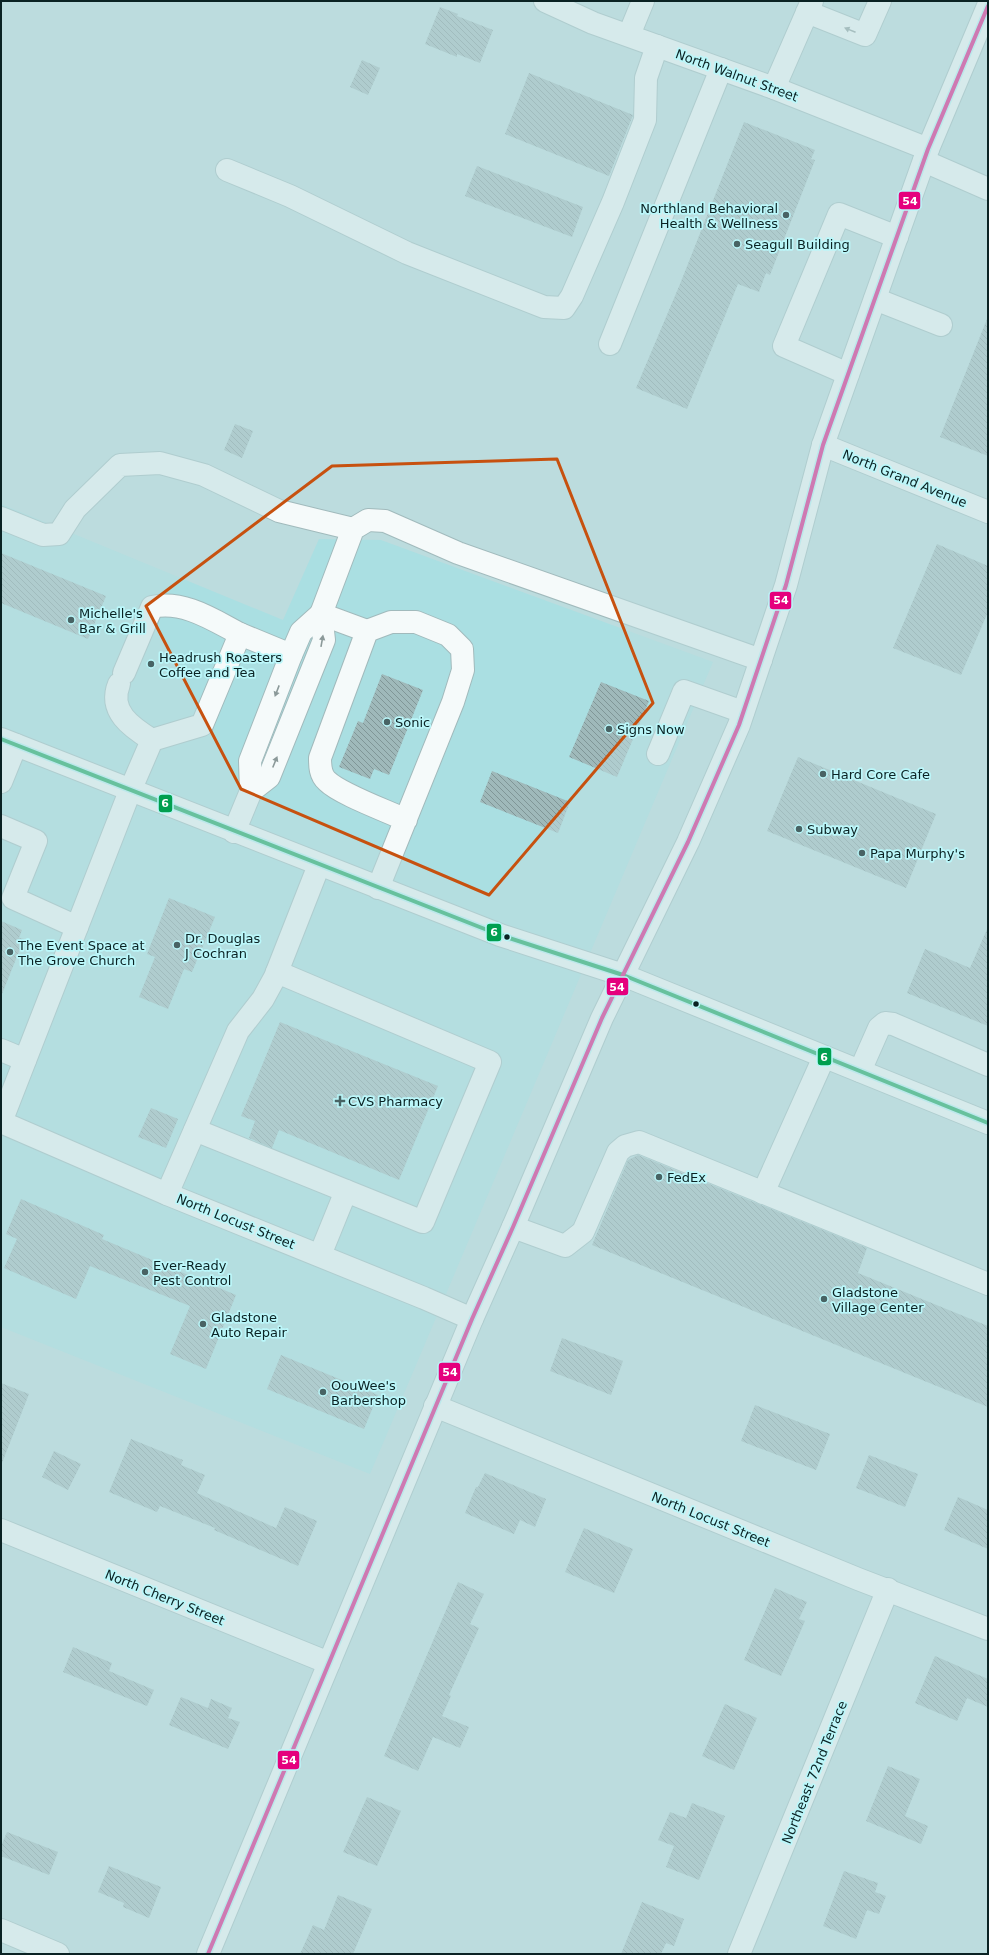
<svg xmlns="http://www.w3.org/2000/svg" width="989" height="1955" font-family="'DejaVu Sans',sans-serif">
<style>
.built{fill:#aadfe2}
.building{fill:url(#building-back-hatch)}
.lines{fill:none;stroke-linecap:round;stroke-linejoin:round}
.minor-casing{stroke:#a1babc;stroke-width:24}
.major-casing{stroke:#a1babc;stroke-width:24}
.minor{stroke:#f5fafa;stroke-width:22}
.major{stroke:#f5fafa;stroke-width:22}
.bus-1-casing{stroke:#bbf7fa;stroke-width:7}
.bus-2-casing{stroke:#bbf7fa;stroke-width:7}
.bus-1{stroke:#009f4f;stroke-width:4}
.bus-2{stroke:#e5007d;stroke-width:4}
.oneway{fill:#8b9999}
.marked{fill:none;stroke:#c7510f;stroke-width:3;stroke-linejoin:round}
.poi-dot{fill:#486364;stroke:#bbf7fa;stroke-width:1.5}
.bus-dot{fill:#0a2223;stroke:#bbf7fa;stroke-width:1.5}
.labels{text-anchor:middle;stroke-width:3.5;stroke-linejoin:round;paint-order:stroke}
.street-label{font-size:13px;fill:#0a2223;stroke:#bbf7fa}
.poi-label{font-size:13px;fill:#0a2223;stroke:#bbf7fa;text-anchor:start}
.line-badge{stroke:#bbf7fa;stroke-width:1.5}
.badge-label{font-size:11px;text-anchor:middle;font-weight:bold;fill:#fff}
</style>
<defs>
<pattern id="building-back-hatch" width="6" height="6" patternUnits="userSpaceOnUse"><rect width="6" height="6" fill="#9fb9ba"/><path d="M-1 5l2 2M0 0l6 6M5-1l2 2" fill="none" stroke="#809697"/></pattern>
</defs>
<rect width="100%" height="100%" fill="#bcdcde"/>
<polygon class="built" points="1,504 283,620 319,539 381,540 713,662 370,1474 1,1327"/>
<g class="building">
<polygon points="440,7 458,14 457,16 493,30 480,63 457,54 457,57 425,44"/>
<polygon points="362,60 380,68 368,95 350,87"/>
<polygon points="529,73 633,115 609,176 505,134"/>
<polygon points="744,122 815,150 811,159 815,160 770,275 766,273 759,292 738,284 687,409 636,388 680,284"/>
<polygon points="477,166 583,207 572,237 465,196"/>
<polygon points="987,319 988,319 988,456 940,437"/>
<polygon points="235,424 253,431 242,458 224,450"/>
<polygon points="937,544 988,566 988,612 961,675 893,648"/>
<polygon points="1,553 106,596 88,639 1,603"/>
<polygon points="382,674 423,690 389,775 374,769 370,779 339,767 358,721 363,723"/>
<polygon points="601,682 649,701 617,777 569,757"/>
<polygon points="798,757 936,814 906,888 767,831"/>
<polygon points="492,771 570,802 558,833 480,802"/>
<polygon points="169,898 215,917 192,972 184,969 168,1009 139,997 155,957 147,954"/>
<polygon points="1,921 22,930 19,938 24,939 2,994"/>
<polygon points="988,927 988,1026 907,993 925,949 970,968"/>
<polygon points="280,1022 438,1086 399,1180 279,1130 272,1148 249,1138 255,1121 241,1116"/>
<polygon points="151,1108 178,1119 166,1148 138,1137"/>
<polygon points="638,1155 867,1248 858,1273 988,1326 988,1407 592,1245 628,1160"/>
<polygon points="21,1199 104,1235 102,1239 236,1295 206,1369 170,1354 190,1306 90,1266 76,1299 4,1268 17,1239 6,1234"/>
<polygon points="562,1338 623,1361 611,1395 550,1371"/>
<polygon points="281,1355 378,1395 364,1429 267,1389"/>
<polygon points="1,1383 29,1394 2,1463 1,1462"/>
<polygon points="755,1405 830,1434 816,1470 741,1441"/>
<polygon points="131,1439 183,1460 181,1465 205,1475 197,1493 276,1528 285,1507 317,1521 298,1566 214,1530 215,1528 160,1506 157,1512 109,1492"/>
<polygon points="54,1451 81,1464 68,1490 42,1477"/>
<polygon points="869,1455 918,1474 905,1507 856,1488"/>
<polygon points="485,1473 546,1499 535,1527 520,1520 514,1534 465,1513 476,1487 478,1487"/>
<polygon points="958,1497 988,1510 988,1549 944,1530"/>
<polygon points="584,1528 633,1549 614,1593 565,1572"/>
<polygon points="458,1582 484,1594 470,1624 479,1628 449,1695 451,1696 442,1716 469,1727 460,1748 433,1737 418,1771 384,1756"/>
<polygon points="775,1588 807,1602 799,1619 805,1621 781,1676 744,1660"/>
<polygon points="73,1647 112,1663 109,1671 154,1690 147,1706 63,1672"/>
<polygon points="935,1656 988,1679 988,1707 967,1698 957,1721 915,1703"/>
<polygon points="181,1697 208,1708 211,1699 232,1708 228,1718 240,1722 228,1749 169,1725"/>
<polygon points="725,1704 757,1718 734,1770 702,1756"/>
<polygon points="888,1766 920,1779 905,1816 928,1826 921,1844 866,1821"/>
<polygon points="367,1797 401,1811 377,1866 343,1852"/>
<polygon points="692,1803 725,1816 699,1880 666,1867 674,1846 658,1840 670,1812 686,1818"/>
<polygon points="7,1832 58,1852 49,1875 1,1856 1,1846"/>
<polygon points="109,1866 161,1887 149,1918 123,1907 124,1903 98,1892"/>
<polygon points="844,1871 878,1883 875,1892 886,1896 879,1914 867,1910 856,1939 823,1926"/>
<polygon points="338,1895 372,1909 353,1954 300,1954 313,1925 324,1930"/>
<polygon points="642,1902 684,1919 674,1946 666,1943 661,1954 621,1954"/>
</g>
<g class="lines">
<g class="minor-casing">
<g id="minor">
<polyline points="545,1 593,23 774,88 928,149"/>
<polyline points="807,12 865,35 880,1"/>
<polyline points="629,35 643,1"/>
<polyline points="774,88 812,1"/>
<polyline points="924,161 988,189"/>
<polyline points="227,170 290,196 407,253 544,307 564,308 572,296 613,202 645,120 646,78 657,46"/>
<polyline points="875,299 941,325"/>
<polyline points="610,344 721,69"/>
<polyline points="848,374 784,346 839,214 897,237"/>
<polyline points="823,445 988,512"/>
<polyline points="1,518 43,535 59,534 75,509 120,465 160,463 204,475 279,511 353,529"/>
<polyline points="321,614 367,631"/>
<polyline points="291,655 240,634 202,725 152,740 130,791 1,1122 167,1194 424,1298 472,1319"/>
<path d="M 124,673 L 152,607 C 184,600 213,620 240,634"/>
<path d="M 119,684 C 108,711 131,727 152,740"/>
<polyline points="658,754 684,691 743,712"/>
<polyline points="1,782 16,745"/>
<polyline points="251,791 269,777 324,640 321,614 353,529 368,520 385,521 458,553 761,660"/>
<polyline points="1,826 36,841 13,898 77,927"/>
<polyline points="234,832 251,791 250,761 291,655 301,632 321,614"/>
<path d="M 378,888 L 453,702 L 463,670 L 462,649 L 448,635 L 416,622 L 391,622 L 367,631 L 320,758 C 320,766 320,775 327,781 C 340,794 387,811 406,820"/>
<polyline points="1,1050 25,1060"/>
<polyline points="860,1071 879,1028 885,1023 893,1024 988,1065"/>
<polyline points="195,1130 423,1222 490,1062 277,972"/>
<polyline points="763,1193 824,1057"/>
<polyline points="167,1194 238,1031 263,999 275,977 319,865"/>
<polyline points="513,1227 565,1246 583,1232 618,1152 625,1146 639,1142 988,1284"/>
<polyline points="320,1255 346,1191"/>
<polyline points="435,1406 858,1579 988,1629"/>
<polyline points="1,1530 329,1663"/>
<polyline points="1,1930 58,1954"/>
<polyline points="739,1954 888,1589"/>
</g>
</g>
<g class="major-casing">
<g id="major">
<polyline points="1,739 500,935 623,975 988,1123"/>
<polyline points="208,1954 472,1319 513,1227 602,1018 688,842 739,725 786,585 823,445 928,149 988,6"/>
</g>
</g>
<use href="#minor" class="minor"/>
<use href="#major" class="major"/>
<g class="bus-1-casing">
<polyline id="bus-1" points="1,739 500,935 623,975 988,1123"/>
</g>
<g class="bus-2-casing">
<polyline id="bus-2" points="208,1954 472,1319 513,1227 602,1018 688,842 739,725 786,585 823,445 928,149 988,6"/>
</g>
<use href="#bus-1" class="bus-1"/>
<use href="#bus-2" class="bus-2"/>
</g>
<defs><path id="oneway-solid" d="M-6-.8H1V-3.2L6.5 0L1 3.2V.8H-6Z"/></defs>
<g class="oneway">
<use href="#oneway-solid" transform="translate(850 30) rotate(-158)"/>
<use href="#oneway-solid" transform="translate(322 641) rotate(-80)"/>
<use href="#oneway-solid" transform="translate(277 691) rotate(111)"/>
<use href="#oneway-solid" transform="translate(275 762) rotate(-68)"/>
</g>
<path d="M0 0H989V1955H0ZM 557,459 L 653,703 L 489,895 L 241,789 L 146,606 L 332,466 Z" fill="#bcdcde" fill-opacity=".55" fill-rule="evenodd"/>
<path class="marked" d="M 557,459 L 653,703 L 489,895 L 241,789 L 146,606 L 332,466 Z"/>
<g class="poi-dot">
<circle cx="786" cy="215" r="4"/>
<circle cx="737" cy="244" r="4"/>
<circle cx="71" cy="620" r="4"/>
<circle cx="151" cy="664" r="4"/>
<circle cx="387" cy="722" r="4"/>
<circle cx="609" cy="729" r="4"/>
<circle cx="823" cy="774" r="4"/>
<circle cx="799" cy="829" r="4"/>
<circle cx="862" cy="853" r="4"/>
<circle cx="177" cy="945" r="4"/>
<circle cx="10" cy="952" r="4"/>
<path d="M338 1095h4v4h4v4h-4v4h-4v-4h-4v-4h4z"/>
<circle cx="659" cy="1177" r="4"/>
<circle cx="145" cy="1272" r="4"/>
<circle cx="824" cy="1299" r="4"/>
<circle cx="203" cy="1324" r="4"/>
<circle cx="323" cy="1392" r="4"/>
</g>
<g class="bus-dot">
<circle cx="507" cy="937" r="3.5"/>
<circle cx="696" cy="1004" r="3.5"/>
</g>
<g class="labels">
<g class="street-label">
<text transform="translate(737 75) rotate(20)" y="5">North Walnut Street</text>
<text transform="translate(905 478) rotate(22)" y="5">North Grand Avenue</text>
<text transform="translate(236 1221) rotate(22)" y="5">North Locust Street</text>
<text transform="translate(711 1519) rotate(22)" y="5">North Locust Street</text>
<text transform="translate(165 1597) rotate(22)" y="5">North Cherry Street</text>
<text transform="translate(814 1772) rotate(-68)" y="5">Northeast 72nd Terrace</text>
</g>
<g class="poi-label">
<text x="778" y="213" text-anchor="end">Northland Behavioral<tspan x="778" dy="15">Health &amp; Wellness</tspan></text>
<text x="745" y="249">Seagull Building</text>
<text x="79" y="618">Michelle's<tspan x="79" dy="15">Bar &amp; Grill</tspan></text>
<text x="159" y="662">Headrush Roasters<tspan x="159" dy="15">Coffee and Tea</tspan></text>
<text x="395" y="727">Sonic</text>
<text x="617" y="734">Signs Now</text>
<text x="831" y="779">Hard Core Cafe</text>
<text x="807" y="834">Subway</text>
<text x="870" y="858">Papa Murphy's</text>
<text x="185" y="943">Dr. Douglas<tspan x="185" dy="15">J Cochran</tspan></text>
<text x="18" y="950">The Event Space at<tspan x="18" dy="15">The Grove Church</tspan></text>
<text x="348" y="1106">CVS Pharmacy</text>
<text x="667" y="1182">FedEx</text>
<text x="153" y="1270">Ever-Ready<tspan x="153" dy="15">Pest Control</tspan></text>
<text x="832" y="1297">Gladstone<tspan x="832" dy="15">Village Center</tspan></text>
<text x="211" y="1322">Gladstone<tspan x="211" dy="15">Auto Repair</tspan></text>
<text x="331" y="1390">OouWee's<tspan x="331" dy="15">Barbershop</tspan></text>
</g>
</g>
<g class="line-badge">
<rect x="898" y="191" width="23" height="19" rx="4" fill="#e5007d"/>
<rect x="769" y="591" width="23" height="19" rx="4" fill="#e5007d"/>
<rect x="158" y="794" width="15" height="19" rx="4" fill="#009f4f"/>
<rect x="486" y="923" width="16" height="19" rx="4" fill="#009f4f"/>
<rect x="606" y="977" width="23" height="19" rx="4" fill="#e5007d"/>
<rect x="817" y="1047" width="15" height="19" rx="4" fill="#009f4f"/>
<rect x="438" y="1362" width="23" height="20" rx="4" fill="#e5007d"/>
<rect x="277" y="1750" width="23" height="20" rx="4" fill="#e5007d"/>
</g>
<g class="badge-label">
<text x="910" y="205">54</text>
<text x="781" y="604">54</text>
<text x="165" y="807">6</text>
<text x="494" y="936">6</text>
<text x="617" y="991">54</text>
<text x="824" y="1061">6</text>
<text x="450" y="1376">54</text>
<text x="289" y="1764">54</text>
</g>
<rect width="989" height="1955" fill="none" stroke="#0a2223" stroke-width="4"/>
</svg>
